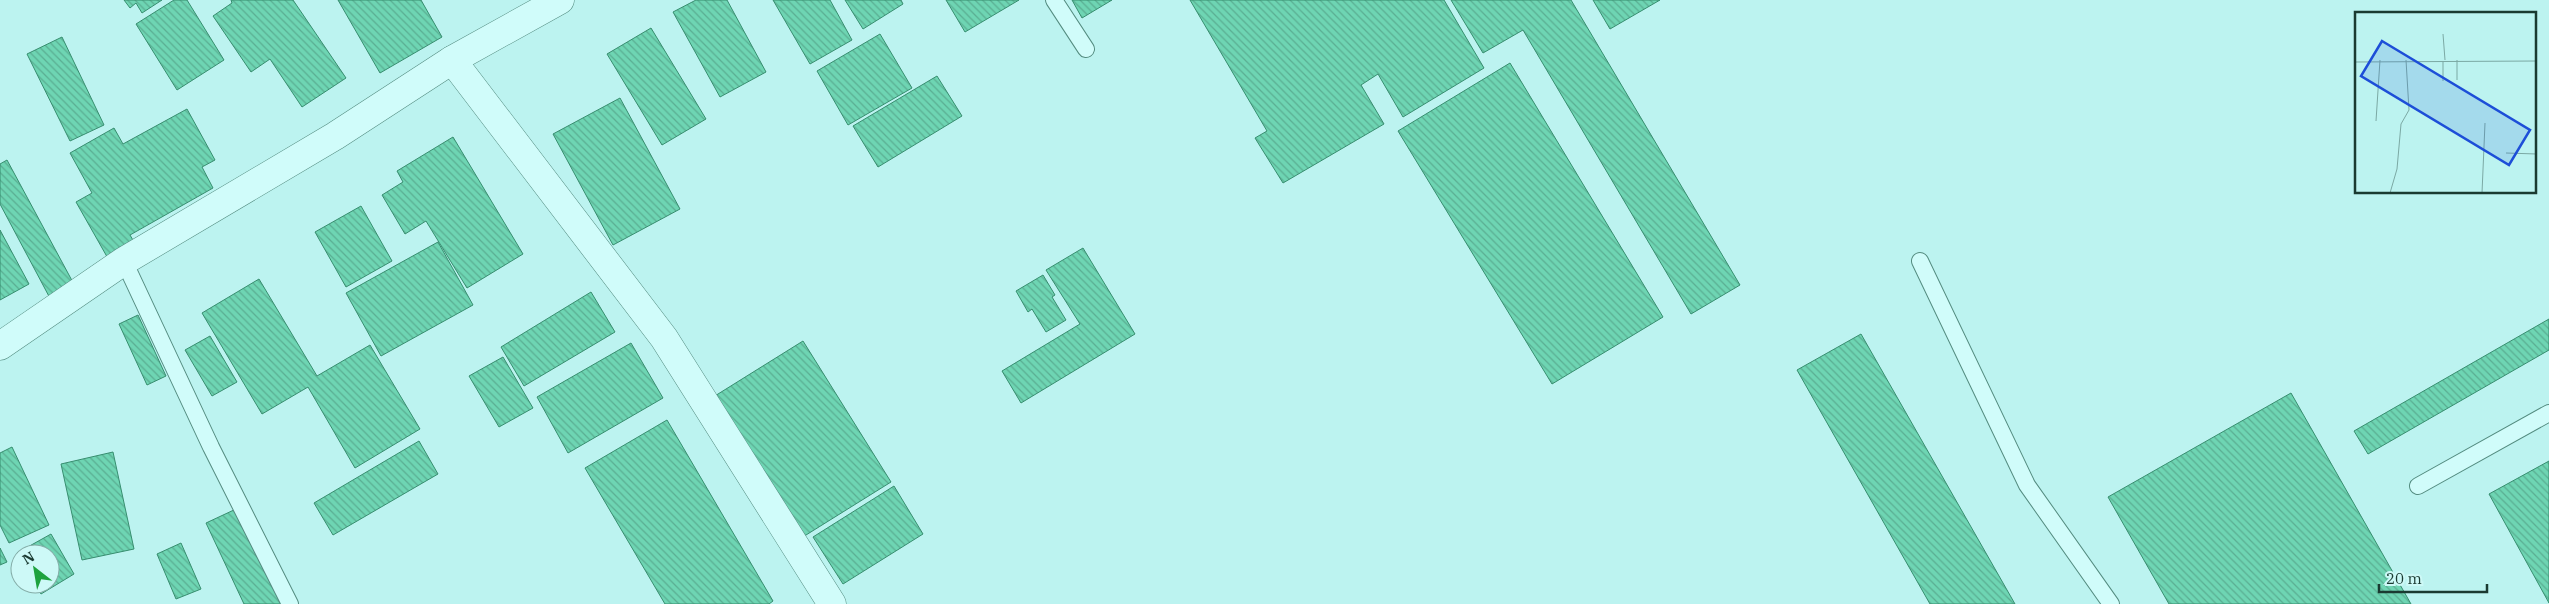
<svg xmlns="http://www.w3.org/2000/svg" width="2549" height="604" font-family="'IBM Plex Serif',serif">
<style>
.building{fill:url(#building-back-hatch);stroke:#378e6f}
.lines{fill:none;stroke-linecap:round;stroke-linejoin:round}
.service-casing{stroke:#548c80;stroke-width:18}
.minor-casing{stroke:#548c80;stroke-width:29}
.service{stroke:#d0fcfa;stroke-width:16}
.minor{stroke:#d0fcfa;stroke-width:28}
.inset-road{fill:none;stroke:#7ba9a4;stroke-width:1}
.view{fill:#1d4ed8;fill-opacity:0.15;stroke:#1d4ed8;stroke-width:2.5}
.inset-edge{fill:none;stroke:#1a3a31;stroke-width:2.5}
</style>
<defs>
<pattern id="building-back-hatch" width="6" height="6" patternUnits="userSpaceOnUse" patternTransform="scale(1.25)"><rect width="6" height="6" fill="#6ed5b3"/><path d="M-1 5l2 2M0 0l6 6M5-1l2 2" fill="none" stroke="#5aae92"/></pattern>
</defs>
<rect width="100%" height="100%" fill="#bcf3f0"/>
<g class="building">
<polygon points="124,0 162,0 142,13 136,3 130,8"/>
<polygon points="174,0 187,0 224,60 177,90 136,24"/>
<polygon points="231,0 293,0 346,78 302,107 270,59 251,72 213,16 232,3"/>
<polygon points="338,0 421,0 442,37 380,73"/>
<polygon points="696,0 727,0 766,72 720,97 673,12"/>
<polygon points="773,0 830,0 852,40 810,64"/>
<polygon points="845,0 901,0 903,4 863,29"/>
<polygon points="946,0 1019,0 965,32"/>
<polygon points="1072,0 1112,0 1082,18"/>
<polygon points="1190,0 1444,0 1484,68 1403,117 1378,74 1361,85 1384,124 1283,183 1255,138 1267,131"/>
<polygon points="1451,0 1571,0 1740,285 1691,314 1523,30 1483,53"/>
<polygon points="1593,0 1660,0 1610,29"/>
<polygon points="651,28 706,119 662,145 607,54"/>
<polygon points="880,34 912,88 848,125 817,71"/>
<polygon points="62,37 104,125 70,141 27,54"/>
<polygon points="1510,63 1663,317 1552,384 1398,131"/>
<polygon points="937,76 962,116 878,167 853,126"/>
<polygon points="620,98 680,209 613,245 553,134"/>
<polygon points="187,109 215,160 202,167 213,188 130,235 137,247 110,262 76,202 92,193 70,153 114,128 123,144"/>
<polygon points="453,137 523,254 467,288 426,221 405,234 382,195 403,182 397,171"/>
<polygon points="7,160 76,288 52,302 0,204 0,164"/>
<polygon points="361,206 392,261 346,287 315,232"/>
<polygon points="0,230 29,284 0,300"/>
<polygon points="438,242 473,305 381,356 346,293"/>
<polygon points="1083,248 1135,334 1021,403 1002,371 1080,324 1046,270"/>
<polygon points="1043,275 1055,295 1052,297 1066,320 1046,332 1032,309 1028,312 1016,291"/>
<polygon points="259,279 317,376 370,345 420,429 355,468 308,387 262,414 202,313"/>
<polygon points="591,292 615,332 524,386 501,347"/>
<polygon points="138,315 166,376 147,385 119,324"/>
<polygon points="2549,319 2549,350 2368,454 2354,431"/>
<polygon points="1861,334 2015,604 1930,604 1797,370"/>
<polygon points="210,336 237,382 212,396 185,350"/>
<polygon points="803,341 891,482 798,540 710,399"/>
<polygon points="631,343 663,398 568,453 537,397"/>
<polygon points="503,357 533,408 499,427 469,376"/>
<polygon points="2291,393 2411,604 2169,604 2108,497"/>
<polygon points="667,420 773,601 769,604 665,604 585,468"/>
<polygon points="419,441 438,474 333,535 314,503"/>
<polygon points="12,447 49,525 9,543 0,525 0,453"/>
<polygon points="113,452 134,549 82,560 61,464"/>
<polygon points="2549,461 2549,603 2489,494"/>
<polygon points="894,486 923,534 843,584 813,537"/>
<polygon points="236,509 281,604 244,604 206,523"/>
<polygon points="51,534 74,574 41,594 35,584 50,584 50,554 20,554 20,558 17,553"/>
<polygon points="181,543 201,589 176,599 157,554"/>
<polygon points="0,548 7,562 0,565"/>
</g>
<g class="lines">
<g class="service-casing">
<g id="service">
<polyline points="1054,0 1086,49"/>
<polyline points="124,261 211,447 290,604"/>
<polyline points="1920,261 2027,485 2111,604"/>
<polyline points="2418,486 2549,413"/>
</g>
</g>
<g class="minor-casing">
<g id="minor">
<polyline points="452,60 664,338 832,604"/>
<polyline points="0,346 124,261 335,136 452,60 560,0"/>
</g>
</g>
<use href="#service" class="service"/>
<use href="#minor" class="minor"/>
</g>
<g transform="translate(2355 12)">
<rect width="181" height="181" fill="#bcf3f0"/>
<path class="inset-road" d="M 88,22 L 90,48M 102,48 L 102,68M 88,49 L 88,69M 0,50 L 182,49M 21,109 L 25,48M 151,141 L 182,142M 35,181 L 42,157 L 46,112 L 54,98 L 51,48M 127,181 L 130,111"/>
<path class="view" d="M 27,29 L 175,118 L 154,153 L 6,64 Z"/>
<rect width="181" height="181" class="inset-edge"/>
</g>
<g transform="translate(35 569) rotate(329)"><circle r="24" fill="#cdf9f7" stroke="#85ada8"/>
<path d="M0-4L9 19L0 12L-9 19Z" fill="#1da23e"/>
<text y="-8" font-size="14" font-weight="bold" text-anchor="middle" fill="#1a3a31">N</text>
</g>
<path d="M2379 584v8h108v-8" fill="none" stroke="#1a3a31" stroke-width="2.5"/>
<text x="2386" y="584" font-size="15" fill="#1a3a31" stroke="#cdf9f7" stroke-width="4" paint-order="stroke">20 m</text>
</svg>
